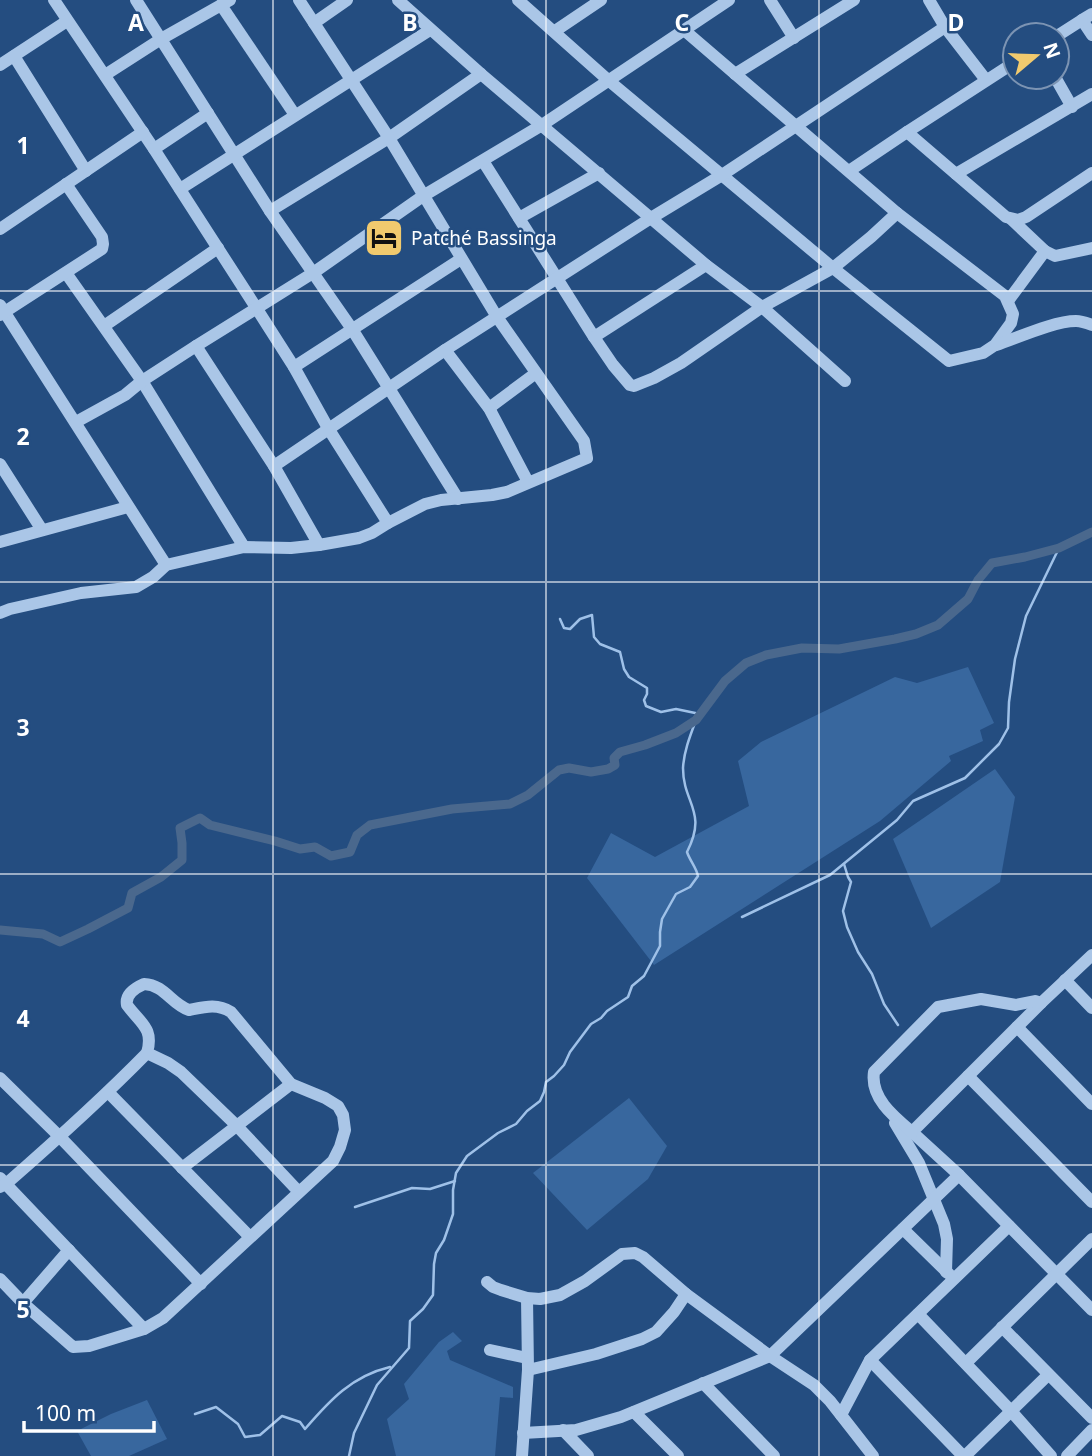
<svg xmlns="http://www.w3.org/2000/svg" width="1092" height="1456" font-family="'Noto Sans',sans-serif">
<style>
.green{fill:#38679e}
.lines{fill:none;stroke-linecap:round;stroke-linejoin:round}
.stream{stroke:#9fc1e8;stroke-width:2.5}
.canal{stroke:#4a688d;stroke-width:9}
.minor{stroke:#aac6e7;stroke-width:12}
.grid{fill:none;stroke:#fff;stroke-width:2;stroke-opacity:0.55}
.labels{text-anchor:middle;stroke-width:5;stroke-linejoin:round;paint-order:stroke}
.poi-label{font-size:19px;fill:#fff;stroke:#244d80;text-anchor:start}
.grid-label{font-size:23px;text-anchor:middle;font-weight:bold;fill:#fff;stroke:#244d80;stroke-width:5;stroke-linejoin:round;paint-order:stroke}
</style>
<rect width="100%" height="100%" fill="#244d80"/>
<g class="green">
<polygon points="968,667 994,723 980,730 983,741 949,756 951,761 880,821 654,965 587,878 611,833 655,857 749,806 738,761 761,742 895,677 917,683"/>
<polygon points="995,769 1015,797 1000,882 931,928 893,839"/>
<polygon points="629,1098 667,1146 648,1179 587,1230 533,1173"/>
<polygon points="453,1332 462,1341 447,1351 450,1360 513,1387 513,1398 500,1397 495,1456 396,1456 387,1419 409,1399 404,1384 439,1342"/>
<polygon points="147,1400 167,1439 129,1456 91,1456 77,1431 111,1414"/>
</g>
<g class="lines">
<g class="stream">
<polyline points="560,619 564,628 570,629 580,619 592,615 594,637 600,644 620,652 624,669 629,677 647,688 647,694 644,700 646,706 661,712 676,709 700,714"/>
<polyline points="844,864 848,877 851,882 843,911 847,927 858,952 872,974 884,1004 898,1025"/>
<polyline points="742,917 830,875 897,820 913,801 965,778 999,744 1008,728 1009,702 1015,659 1026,616 1059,548"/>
<polyline points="355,1207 412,1188 430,1189 455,1181"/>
<path d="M 195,1414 L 216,1407 L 238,1424 L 245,1437 L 260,1435 L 282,1416 L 300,1422 L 305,1429 C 330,1400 352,1376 390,1367"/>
<path d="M 349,1456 L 354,1433 L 377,1385 L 409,1348 L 410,1321 L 423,1309 L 433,1295 L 434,1264 L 436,1253 L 444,1240 L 453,1214 L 453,1190 L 456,1173 L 467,1156 L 498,1133 L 516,1124 L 527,1111 L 540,1101 L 544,1092 L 546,1082 L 554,1076 L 564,1065 L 570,1052 L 591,1024 L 601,1018 L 607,1011 L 628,997 L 632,986 L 644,976 L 660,946 L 660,932 L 662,919 L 676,894 L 690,887 L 698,876 C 696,867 690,861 687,852 C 708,811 683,804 683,768 C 684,751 690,736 696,720"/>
</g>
<polyline class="canal" points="0,930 43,934 60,942 88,929 128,908 132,893 161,877 182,860 182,843 180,828 200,818 210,825 275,841 300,849 315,847 331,856 350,852 357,835 370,825 452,809 510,804 528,795 559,770 569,768 591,772 608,769 615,765 614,758 620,752 645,745 676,733 696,720 725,681 746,663 766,655 802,648 839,649 895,639 916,634 938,625 968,599 978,580 992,563 1025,557 1059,548 1092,532"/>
<g class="minor">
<polyline points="54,0 154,149 257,309 294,367 328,428 388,523"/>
<polyline points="136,0 270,211 352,329 458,499"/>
<polyline points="398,0 481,74 706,265 762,307 845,381"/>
<polyline points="518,0 608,80 833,268 949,361 983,353 995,345 1011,323 1013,314 1005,296 897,213 684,30"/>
<polyline points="770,0 794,38"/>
<polyline points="929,0 945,27 986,80"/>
<polyline points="221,5 295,115"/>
<polyline points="1092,14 1082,20 1092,35"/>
<polyline points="314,23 347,0"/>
<polyline points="555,31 601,0"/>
<polyline points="1057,36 1082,20"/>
<polyline points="14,56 86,171"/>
<polyline points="0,65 67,21"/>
<polyline points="735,74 854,0"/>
<polyline points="105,75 161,39 230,0"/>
<polyline points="1055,77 1072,107"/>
<polyline points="907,132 1015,62"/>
<polyline points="154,149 208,113"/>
<polyline points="483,161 594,337 613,365 630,385 634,386 654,378 681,363 762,307 833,268 871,237 897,213"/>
<polyline points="849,171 907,132 1006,217 1018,220 1026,217 1092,173"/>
<polyline points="956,174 1092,94"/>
<polyline points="180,189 430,30"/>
<polyline points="270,211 389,138 481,74"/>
<polyline points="519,218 599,173"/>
<polyline points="1011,219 1045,251 1055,256 1092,248"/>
<polyline points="0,229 143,132"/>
<polyline points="66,273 142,381 244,547"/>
<polyline points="1008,301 1045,251"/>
<polyline points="0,305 166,565"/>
<polyline points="0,315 102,249 103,244 102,237 66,184"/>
<polyline points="104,326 218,248"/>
<polyline points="594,337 706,265"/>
<path d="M 996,345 C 1017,338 1054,321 1076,321 C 1082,321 1087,323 1092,325"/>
<polyline points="196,346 274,466 319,545"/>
<polyline points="445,350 489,408 528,482"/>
<polyline points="294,367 461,259"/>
<polyline points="489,408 536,373"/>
<polyline points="76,422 125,395 142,381 196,346 313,273 423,196 542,125 729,0"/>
<polyline points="0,464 42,530"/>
<polyline points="274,466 445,350 651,218 722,175 945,27"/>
<polyline points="0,542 128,507"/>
<polyline points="0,613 10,609 81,593 136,587 153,577 166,565 244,547 291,548 319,545 359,538 372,533 388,523 425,504 441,500 492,495 507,492 587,458 584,441 497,317 389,138 299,0"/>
<polyline points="1092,955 1041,1003 912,1132 959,1175 1092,1310"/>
<polyline points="1065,980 1092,1008"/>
<polyline points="1017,1027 1092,1104"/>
<polyline points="968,1076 1092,1202"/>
<polyline points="0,1078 60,1137 201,1284"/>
<polyline points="108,1092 250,1237"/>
<polyline points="895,1123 919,1163 944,1224 947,1239 946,1272"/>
<path d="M 912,1132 C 894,1117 870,1098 874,1072 L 938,1007 L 981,999 L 1016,1005 L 1035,1001 L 1041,1003"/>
<polyline points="182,1168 291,1084"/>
<polyline points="0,1178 144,1329"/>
<path d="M 0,1187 L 6,1184 C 54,1142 102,1099 147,1053"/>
<polyline points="903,1229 949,1274"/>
<path d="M 0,1279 L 23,1303 L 73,1347 L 89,1346 L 144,1329 L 163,1318 L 333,1161 L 340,1147 L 345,1130 L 343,1115 L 338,1106 L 325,1098 L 291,1084 L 231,1012 C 217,1003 204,1007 189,1010 C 171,1004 165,985 144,984 C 135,988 125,995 127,1005 C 141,1024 154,1028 147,1053 L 168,1063 L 181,1072 L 236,1125 L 299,1192"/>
<polyline points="487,1282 493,1287 501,1290 527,1298 540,1299 560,1295 585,1281 622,1254 635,1253 643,1257 686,1294 770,1356 814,1385 830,1401 873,1456"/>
<polyline points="23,1303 69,1250"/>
<polyline points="918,1314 1011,1411 1051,1456"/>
<polyline points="1002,1327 1092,1418"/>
<polyline points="490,1350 527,1358"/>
<polyline points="870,1360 963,1456"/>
<polyline points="966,1363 1092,1239"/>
<polyline points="528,1370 596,1354 642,1339 656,1332 674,1312 686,1294"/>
<polyline points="703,1383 774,1456"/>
<polyline points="634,1412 678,1456"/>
<polyline points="841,1415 870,1360 1009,1226"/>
<polyline points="563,1430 588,1456"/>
<polyline points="523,1433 576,1430 621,1417 770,1356 959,1175"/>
<polyline points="522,1456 528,1370 527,1298"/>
<polyline points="965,1456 1048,1375"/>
<polyline points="1067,1456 1092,1430"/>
</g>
</g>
<path class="grid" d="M 273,0 L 273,1456M 546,0 L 546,1456M 819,0 L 819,1456M 0,291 L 1092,291M 0,582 L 1092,582M 0,874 L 1092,874M 0,1165 L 1092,1165"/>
<defs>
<g id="hotel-square" transform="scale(2.0125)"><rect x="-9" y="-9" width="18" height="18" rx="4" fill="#f1ca6e" stroke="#244d80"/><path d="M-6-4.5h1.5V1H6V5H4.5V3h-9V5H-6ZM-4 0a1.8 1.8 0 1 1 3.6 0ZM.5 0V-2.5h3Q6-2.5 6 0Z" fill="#111"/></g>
</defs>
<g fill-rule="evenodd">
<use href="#hotel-square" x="384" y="238"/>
</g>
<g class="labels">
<g class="poi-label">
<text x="411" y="245">Patché Bassinga</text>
</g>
</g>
<g class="grid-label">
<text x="136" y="31">A</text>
<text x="410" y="31">B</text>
<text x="682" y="31">C</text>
<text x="956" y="31">D</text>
<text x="23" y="154">1</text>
<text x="23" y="445">2</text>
<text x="23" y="736">3</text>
<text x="23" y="1027">4</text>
<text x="23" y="1318">5</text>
</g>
<g transform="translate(1036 56) rotate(71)"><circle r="33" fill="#244d80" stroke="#7c94b3" stroke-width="2"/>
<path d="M0-5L12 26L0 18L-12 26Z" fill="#f1ca6e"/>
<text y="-10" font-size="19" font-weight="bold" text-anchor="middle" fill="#ffffff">N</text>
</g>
<path d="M24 1421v10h130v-10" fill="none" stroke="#ffffff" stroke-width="3.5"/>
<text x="35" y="1421" font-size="21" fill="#ffffff" stroke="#244d80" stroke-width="5" paint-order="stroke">100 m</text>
</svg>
